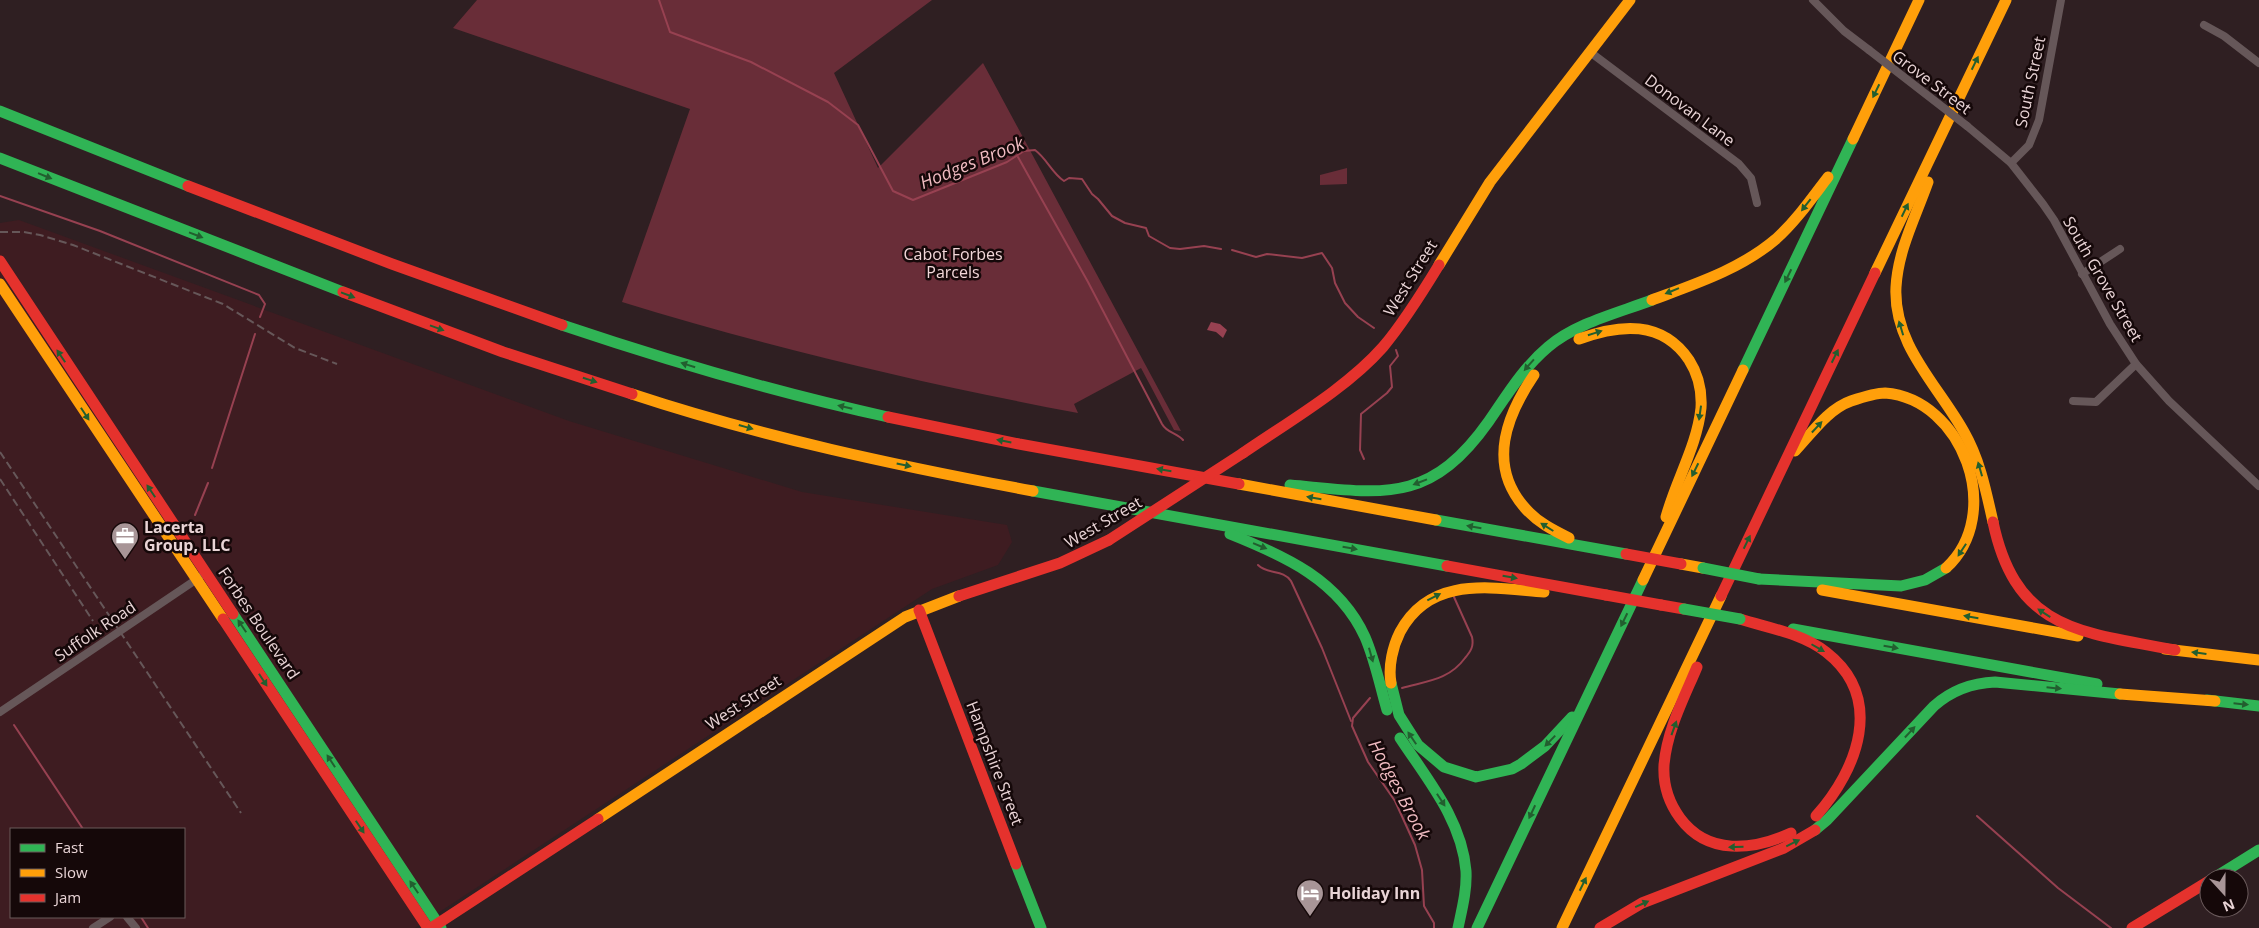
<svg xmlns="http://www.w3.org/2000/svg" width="2259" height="928" font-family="'Open Sans',sans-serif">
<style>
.built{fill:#3e1c21;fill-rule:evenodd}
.green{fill:#692d38}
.water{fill:#974151}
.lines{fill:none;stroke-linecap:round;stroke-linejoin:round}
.stream{stroke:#974151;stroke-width:2}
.street{stroke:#665759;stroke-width:8}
.fast{stroke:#30b455;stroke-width:11}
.slow{stroke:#ff9f0a;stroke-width:11}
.jam{stroke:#e5322d;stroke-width:11}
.rail{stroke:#665759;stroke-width:2;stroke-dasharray:8 4;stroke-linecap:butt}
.street-bridge{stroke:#665759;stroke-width:8}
.fast-bridge{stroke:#30b455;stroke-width:11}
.jam-bridge{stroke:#e5322d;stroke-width:11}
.oneway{fill:#225e2f}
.labels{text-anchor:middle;stroke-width:5;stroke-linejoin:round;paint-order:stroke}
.street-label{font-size:16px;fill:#e9d4d6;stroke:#150809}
.park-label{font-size:16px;fill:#f2d7d9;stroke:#150809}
.poi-label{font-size:16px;font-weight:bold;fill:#e9d4d6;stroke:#150809;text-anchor:start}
.water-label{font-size:18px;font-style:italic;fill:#f0bbc1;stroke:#150809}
</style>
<rect width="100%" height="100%" fill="#2f1f22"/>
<path class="built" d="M 19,220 L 569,421 L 802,492 L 1007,525 L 1012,542 L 998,565 L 932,589 L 415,928 L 0,928 L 0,223 ZM 11,829 L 184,829 L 184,917 L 11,917 Z"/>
<g class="green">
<path d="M 477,0 L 932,0 L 834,73 L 878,168 L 983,63 L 1181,431 L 1174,430 L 1141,368 L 1074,404 L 1078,413 C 924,384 772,348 622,302 L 690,109 L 453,28 Z"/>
<polygon points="1347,168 1347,184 1320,185 1320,175"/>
</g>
<polygon class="water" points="1211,322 1220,324 1227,330 1223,338 1216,332 1207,330"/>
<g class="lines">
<g class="stream">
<path d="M 659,0 L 670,32 L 751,62 L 828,102 L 858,125 L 893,191 L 913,200 L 1007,162 L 1024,151 L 1035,150 C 1047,159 1052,173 1064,181 L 1069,178 L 1082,179 L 1092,194 L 1098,199 L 1112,216 L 1125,223 L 1146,228 L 1149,236 L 1170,248 L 1180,249 L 1204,246 L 1221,249"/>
<path d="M 1018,157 L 1088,282 L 1162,424 C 1167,433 1177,433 1183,440"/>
<polyline points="0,196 100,231 259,295 265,304 260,317"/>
<polyline points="1232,250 1256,257 1267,254 1302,258 1322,253 1332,268 1335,283 1345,303 1358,317 1374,328"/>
<polyline points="1364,459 1360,450 1361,414 1387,393 1392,387 1390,366 1398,356 1396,350"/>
<polyline points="212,468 255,334"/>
<polyline points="195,515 208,483"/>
<path d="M 1258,565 C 1268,575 1283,569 1291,581 L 1322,648 L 1351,721"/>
<path d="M 1402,688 C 1427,681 1449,680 1465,658 C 1471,651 1474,646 1472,637 L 1454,597"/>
<polyline points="1370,698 1353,718 1352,726 1368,762 1395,801 1415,845 1422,870 1424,906 1434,923 1434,928"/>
<polyline points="14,725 83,829"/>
<polyline points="1977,816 2058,888 2111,928"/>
<polyline points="141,917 148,928"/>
</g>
<g class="street">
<polyline points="1813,0 1844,31 1869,50"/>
<polyline points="2204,25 2224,36 2259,63"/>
<polyline points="1590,52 1739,164 1751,178 1757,203"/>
<polyline points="1967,126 2011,163 2043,204 2054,220 2110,324 2136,364 2169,401 2259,486"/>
<polyline points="2011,163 2029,145 2039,120 2061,0"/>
<polyline points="2082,274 2120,249"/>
<polyline points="2073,401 2096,402 2136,364"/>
<polyline points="0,712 200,577"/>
<polyline points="127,917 136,928"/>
<polyline points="93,928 110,917"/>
</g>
<g class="fast">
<polyline points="0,111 188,186"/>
<polyline points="0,158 343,292"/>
<path d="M 562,325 C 669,361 778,393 888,417"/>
<polyline points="1743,370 1853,139"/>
<path d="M 1290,485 C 1382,493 1429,506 1489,421 C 1507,395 1523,368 1548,347 C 1576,323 1618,313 1652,300"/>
<polyline points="1033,491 1447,566"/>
<polyline points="1436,520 1626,554"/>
<path d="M 1230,534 C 1285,556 1339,580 1365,637 C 1375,660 1380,686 1387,710"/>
<polyline points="1759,579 1901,586 1925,580 1946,568"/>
<polyline points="233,614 441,928"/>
<polyline points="1793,629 2097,684"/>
<polyline points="1391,683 1399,715 1418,745 1444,767 1476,777 1512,769 1521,764 1545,746 1572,717"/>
<polyline points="2207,700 2259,706"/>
<path d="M 1400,738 C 1427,779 1462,820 1466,871 C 1467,890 1462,909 1458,928"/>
<path d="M 1815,830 L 1827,820 L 1934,706 C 1952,690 1971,683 1995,682 L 2120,694"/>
<polyline points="1016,864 1041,928"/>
<polyline points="2214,878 2259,850"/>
<polyline points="1477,928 1643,580"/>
</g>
<g class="slow">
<polyline points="1853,139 1919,0"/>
<path d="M 1928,182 C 1916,216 1898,250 1896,287 C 1893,345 1938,385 1964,432 C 1980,460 1986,491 1993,522"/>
<polyline points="1439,265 1490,182 1630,0"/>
<polyline points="1875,273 2006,0"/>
<polyline points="0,284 223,619"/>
<path d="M 1652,300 C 1695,284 1741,269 1776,239 C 1796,221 1812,198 1828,177"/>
<path d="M 1579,339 C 1620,324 1662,320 1689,360 C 1698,374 1702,391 1701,408 C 1697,446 1676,480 1666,517"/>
<path d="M 1534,375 C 1506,416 1487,465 1525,508 C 1537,522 1553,530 1569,538"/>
<path d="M 632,394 C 762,437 898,466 1033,491"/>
<path d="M 1795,451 C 1811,434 1828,409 1851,401 C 1860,398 1876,393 1885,393 C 1963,399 2005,514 1946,568"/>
<polyline points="1239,484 1436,520"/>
<polyline points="1681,564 1703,568"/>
<polyline points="1643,580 1743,370"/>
<polyline points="1822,590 2078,636"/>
<polyline points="2165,649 2259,660"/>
<path d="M 1391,683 C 1388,666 1393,646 1400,632 C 1430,575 1491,588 1544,592"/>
<polyline points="2120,694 2215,701"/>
<polyline points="598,819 905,617 959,596"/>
<polyline points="1562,928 1721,596"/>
</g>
<g class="jam">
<polyline points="188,186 392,264 562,325"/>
<polyline points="0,261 233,614"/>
<polyline points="343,292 503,352 632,394"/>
<polyline points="888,417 1019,444 1239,484"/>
<path d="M 1243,453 C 1288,422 1347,388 1383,347 C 1404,322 1422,293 1439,265"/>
<path d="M 1993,522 C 2016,631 2081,632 2175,650"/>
<polyline points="1447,566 1606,595"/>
<polyline points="959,596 1060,563 1109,540"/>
<polyline points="1721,596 1875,273"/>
<polyline points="1661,605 1684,609"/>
<polyline points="919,610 1016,864"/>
<polyline points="223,619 428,928"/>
<path d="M 1740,619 C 1768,628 1802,633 1826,652 C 1885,698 1858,769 1816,816"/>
<path d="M 1697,667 C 1684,698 1667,730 1664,765 C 1663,784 1669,803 1680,818 C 1708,856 1753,850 1791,833"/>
<polyline points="431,928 598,819"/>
<polyline points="1600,928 1642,903 1784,848 1815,830"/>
<polyline points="2132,928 2209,881"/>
</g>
<g class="rail">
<polyline points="0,232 24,232 40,235 73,245 223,304 295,348 337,364"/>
<polyline points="0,452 241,813"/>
<polyline points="0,479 93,621"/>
</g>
<polyline class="street-bridge" points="1869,50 1967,126"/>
<g class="fast-bridge">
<polyline points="1703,568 1759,579"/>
<polyline points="1684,609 1740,619"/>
</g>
<g class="jam-bridge">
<polyline points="1109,540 1243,453"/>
<polyline points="1626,554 1681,564"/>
<polyline points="1606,595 1661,605"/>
</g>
</g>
<defs><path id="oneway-solid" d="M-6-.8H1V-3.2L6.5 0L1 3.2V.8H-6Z" transform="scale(1.25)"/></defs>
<g class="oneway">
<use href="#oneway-solid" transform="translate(1975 63) rotate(-64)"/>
<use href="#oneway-solid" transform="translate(1876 91) rotate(116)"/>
<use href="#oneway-solid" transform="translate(45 176) rotate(22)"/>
<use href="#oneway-solid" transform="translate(1806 205) rotate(128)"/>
<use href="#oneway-solid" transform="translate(1905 210) rotate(-64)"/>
<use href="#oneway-solid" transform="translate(196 235) rotate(21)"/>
<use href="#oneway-solid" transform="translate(1788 276) rotate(116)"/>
<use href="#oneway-solid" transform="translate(1672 291) rotate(158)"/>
<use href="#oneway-solid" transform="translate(348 295) rotate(21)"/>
<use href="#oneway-solid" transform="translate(437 328) rotate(20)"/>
<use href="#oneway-solid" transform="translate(1901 328) rotate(-107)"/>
<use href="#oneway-solid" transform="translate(1595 333) rotate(-18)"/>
<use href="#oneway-solid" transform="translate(61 356) rotate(-124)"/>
<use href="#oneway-solid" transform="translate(1835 356) rotate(-64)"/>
<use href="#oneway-solid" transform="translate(688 365) rotate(-163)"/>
<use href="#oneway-solid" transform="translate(1529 365) rotate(131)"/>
<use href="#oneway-solid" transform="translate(590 380) rotate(18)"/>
<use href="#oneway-solid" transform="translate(845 407) rotate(-167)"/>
<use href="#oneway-solid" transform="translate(1700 413) rotate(98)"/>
<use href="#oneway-solid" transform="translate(85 414) rotate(57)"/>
<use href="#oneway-solid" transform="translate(746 427) rotate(16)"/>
<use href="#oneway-solid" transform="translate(1817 427) rotate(-47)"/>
<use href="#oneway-solid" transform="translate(1004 441) rotate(-169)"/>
<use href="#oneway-solid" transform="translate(904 465) rotate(12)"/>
<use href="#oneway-solid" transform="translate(1980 469) rotate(-106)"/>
<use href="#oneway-solid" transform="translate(1164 470) rotate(-170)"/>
<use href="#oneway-solid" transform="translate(1695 470) rotate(116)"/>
<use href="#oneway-solid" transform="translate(1420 482) rotate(159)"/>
<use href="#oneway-solid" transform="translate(151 491) rotate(-124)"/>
<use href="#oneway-solid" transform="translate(1314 498) rotate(-170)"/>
<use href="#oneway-solid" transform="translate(1474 527) rotate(-170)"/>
<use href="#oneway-solid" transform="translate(1547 527) rotate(-148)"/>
<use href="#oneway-solid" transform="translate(1747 542) rotate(-64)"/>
<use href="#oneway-solid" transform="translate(1260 546) rotate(22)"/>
<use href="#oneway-solid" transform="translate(1350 548) rotate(10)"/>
<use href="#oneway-solid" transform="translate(1962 550) rotate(123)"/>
<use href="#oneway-solid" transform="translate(1510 577) rotate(10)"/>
<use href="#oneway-solid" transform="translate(1434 597) rotate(-27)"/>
<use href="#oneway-solid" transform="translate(2044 613) rotate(-147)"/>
<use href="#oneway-solid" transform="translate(1971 617) rotate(-170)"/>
<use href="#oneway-solid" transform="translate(1624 620) rotate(116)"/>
<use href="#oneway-solid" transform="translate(242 626) rotate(-124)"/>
<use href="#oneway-solid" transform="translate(1891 647) rotate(10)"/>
<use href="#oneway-solid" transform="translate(1818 648) rotate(30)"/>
<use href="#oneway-solid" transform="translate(2199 653) rotate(-173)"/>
<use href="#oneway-solid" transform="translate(1371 655) rotate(74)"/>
<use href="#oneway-solid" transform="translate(263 680) rotate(57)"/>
<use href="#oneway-solid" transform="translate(2054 688) rotate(6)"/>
<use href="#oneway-solid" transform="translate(2241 704) rotate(6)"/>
<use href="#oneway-solid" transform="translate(1674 728) rotate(-70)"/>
<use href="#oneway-solid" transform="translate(1910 732) rotate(-47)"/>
<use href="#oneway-solid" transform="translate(1412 738) rotate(-124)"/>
<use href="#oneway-solid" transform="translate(1550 741) rotate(134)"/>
<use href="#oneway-solid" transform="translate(331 761) rotate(-123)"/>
<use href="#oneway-solid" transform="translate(1441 800) rotate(57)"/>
<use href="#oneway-solid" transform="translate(1532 812) rotate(115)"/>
<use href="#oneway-solid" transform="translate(360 827) rotate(56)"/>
<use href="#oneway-solid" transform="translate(1793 843) rotate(-26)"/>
<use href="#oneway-solid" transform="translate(1736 847) rotate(179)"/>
<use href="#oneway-solid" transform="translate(1583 884) rotate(-64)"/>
<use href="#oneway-solid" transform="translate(414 887) rotate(-124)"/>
<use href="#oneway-solid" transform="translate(1642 904) rotate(-24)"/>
</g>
<defs>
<g id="office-pin" transform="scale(1.4375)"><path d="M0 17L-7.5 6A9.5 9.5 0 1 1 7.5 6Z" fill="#a89597" stroke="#150809"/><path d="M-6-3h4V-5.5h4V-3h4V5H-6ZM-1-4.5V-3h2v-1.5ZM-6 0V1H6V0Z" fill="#fff"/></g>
<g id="hotel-pin" transform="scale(1.4375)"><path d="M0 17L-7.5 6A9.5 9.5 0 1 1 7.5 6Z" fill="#a89597" stroke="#150809"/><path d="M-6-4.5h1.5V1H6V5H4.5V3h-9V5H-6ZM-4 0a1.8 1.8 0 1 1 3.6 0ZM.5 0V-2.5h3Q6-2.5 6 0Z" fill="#fff"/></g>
</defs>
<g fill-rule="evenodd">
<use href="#office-pin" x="125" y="536"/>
<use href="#hotel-pin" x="1310" y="893"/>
</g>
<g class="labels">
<g class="street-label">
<text transform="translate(1932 82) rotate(37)" y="6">Grove Street</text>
<text transform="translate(2030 82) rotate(-78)" y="6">South Street</text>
<text transform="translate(1690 110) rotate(37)" y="6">Donovan Lane</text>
<text transform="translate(1410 278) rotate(-58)" y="6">West Street</text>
<text transform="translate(2103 279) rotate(60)" y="6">South Grove Street</text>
<text transform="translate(1103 522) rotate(-30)" y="6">West Street</text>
<text transform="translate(259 623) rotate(56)" y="6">Forbes Boulevard</text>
<text transform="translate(95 631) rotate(-34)" y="6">Suffolk Road</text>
<text transform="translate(743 702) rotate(-33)" y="6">West Street</text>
<text transform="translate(995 763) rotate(69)" y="6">Hampshire Street</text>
</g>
<g class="park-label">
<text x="953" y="260">Cabot Forbes<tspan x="953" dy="18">Parcels</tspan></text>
</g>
<g class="poi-label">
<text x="144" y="533">Lacerta<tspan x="144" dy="18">Group, LLC</tspan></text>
<text x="1329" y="899">Holiday Inn</text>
</g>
<g class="water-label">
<text transform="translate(972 163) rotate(-22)" y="6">Hodges Brook</text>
<text transform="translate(1399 790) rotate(62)" y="6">Hodges Brook</text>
</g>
</g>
<rect x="10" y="828" width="175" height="90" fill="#150809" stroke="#6a5a5b"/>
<rect x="20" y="844" width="25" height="8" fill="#30b455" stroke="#6a5a5b"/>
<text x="55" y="853" font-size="15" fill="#e9d4d6">Fast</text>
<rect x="20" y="869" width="25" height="8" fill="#ff9f0a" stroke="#6a5a5b"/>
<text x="55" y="878" font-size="15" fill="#e9d4d6">Slow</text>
<rect x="20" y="894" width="25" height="8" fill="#e5322d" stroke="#6a5a5b"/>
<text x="55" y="903" font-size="15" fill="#e9d4d6">Jam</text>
<g transform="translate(2224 893) rotate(159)"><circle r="24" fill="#150809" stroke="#6a5a5b"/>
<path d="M0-4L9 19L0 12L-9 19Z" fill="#a89597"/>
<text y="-8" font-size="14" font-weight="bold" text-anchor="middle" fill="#e9d4d6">N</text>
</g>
</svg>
